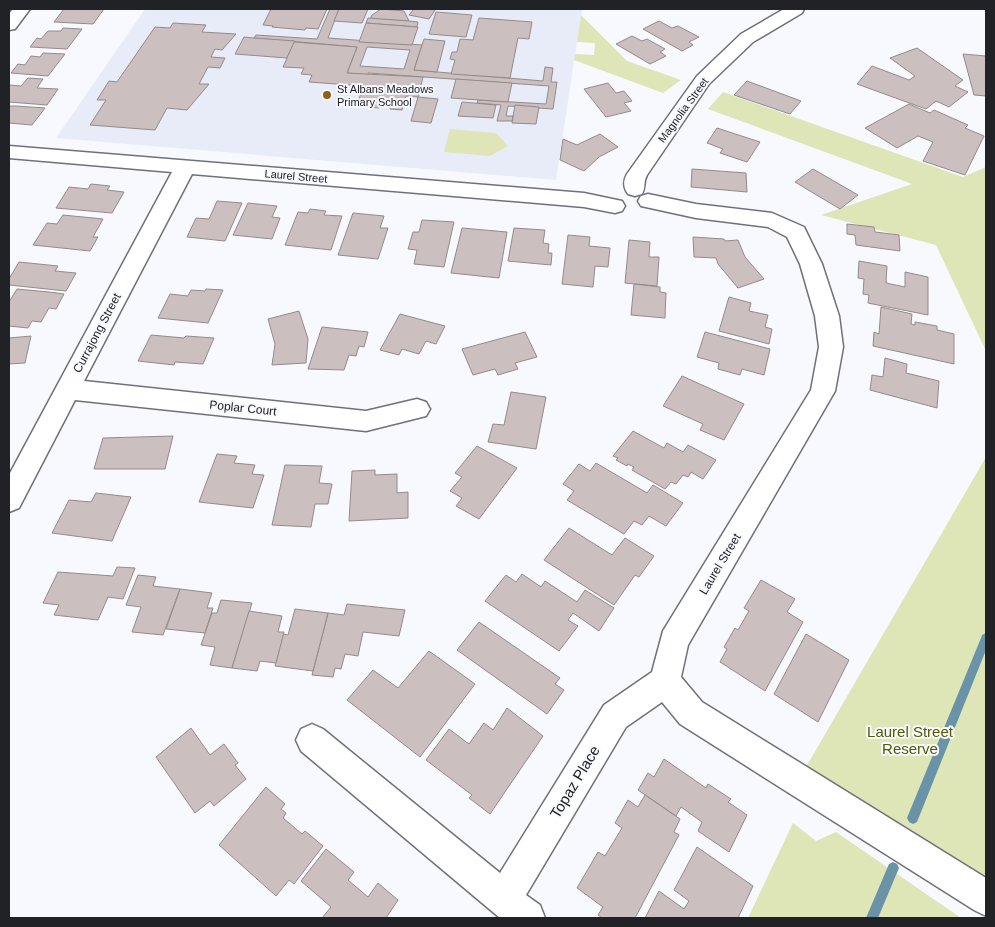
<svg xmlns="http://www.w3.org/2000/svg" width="995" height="927" font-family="Arial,sans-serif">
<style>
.built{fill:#e8ecf9}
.green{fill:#dee5b7}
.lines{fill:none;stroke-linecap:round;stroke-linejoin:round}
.stream{fill:#6a93a7;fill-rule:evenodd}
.building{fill:#cbc0bf;stroke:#948a89;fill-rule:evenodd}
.minor-casing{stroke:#6f7179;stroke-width:3}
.minor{fill:#fff;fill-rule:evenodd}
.poi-dot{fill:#955e17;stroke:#f7f9ff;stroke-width:2}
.labels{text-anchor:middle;stroke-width:4;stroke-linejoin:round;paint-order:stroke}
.far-poi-label{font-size:11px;fill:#212225;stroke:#f7f9ff;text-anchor:start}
.far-street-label{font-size:11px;fill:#212225;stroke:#f7f9ff}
.street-label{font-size:12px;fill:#212225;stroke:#f7f9ff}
.near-park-label{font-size:15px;fill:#535a00;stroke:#f7f9ff}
.near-street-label{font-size:15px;fill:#212225;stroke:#f7f9ff}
</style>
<rect width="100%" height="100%" fill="#f7f9ff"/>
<polygon class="built" points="145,9 582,9 556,180 56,138"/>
<g class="green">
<polygon points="581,15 627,61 681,80 663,93 574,60 575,54 594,55 595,43 577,42"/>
<polygon points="723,92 963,177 986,167 986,351 936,245 821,215 912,184 708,109"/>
<polygon points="450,129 496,133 508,146 490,156 444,152"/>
<polygon points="986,457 986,877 806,767"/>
<polygon points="793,823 816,841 836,832 961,918 748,918"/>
</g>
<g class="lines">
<g class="stream">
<polygon points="986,633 986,650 917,822 913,824 909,822 907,818 981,638 982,635"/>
<polygon points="893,862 897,864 899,868 878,918 866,918 889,864"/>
</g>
</g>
<g class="building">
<polygon points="64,9 104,9 93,24 54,22"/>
<polygon points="271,9 327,9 318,29 306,28 305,30 272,27 273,26 263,25"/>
<path d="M 330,9 L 339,9 L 328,38 L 422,45 L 414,70 L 543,81 L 545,67 L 553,68 L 551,82 L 557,82 L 553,109 L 508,106 L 506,116 L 513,116 L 512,121 L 497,121 L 501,105 L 477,103 L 478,100 L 546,104 L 549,86 L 368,73 L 368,75 L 347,73 L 357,47 L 254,38 L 256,35 L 317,39 ZM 367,47 L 410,50 L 404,69 L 360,66 Z"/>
<polygon points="339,9 368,9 362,23 334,21"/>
<polygon points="381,9 404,11 409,21 370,19 372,15"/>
<polygon points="414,9 427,9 435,10 429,19 409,15"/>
<polygon points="436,12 472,15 466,37 429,34"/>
<polygon points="368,18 409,21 418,22 417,27 366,23"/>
<polygon points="479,18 532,22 529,39 518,38 510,78 451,74 455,60 450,59 452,52 457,52 460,39 473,40"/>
<polygon points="659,21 672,28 678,26 699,37 689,42 693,45 682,51 643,29"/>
<polygon points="173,23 206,25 202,32 236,34 222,50 215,49 211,57 225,58 220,68 208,67 199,84 209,84 187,110 167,108 155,130 90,125 106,100 97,100 109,81 117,82 155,27 170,28"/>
<polygon points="366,23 417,27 418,27 412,45 359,42"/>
<polygon points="63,28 82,29 67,49 30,47 37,38 41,39 48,31 61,31"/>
<polygon points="632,36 642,41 647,39 665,49 660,52 666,56 650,64 616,44"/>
<polygon points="244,37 254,38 295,41 287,58 235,54"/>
<polygon points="424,39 445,41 437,72 414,70"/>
<polygon points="294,42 357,47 347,73 423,77 418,97 406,96 402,110 390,109 392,102 381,101 379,108 356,106 364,86 309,82 312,75 301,74 304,68 283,67"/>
<polygon points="917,48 963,80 955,86 968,92 949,107 936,101 926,109 857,84 872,66 909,80 915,76 890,58"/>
<polygon points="43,53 65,54 48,76 11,73 18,64 25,65 31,56 40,57"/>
<polygon points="963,54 986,56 986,96 974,95"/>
<polygon points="28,78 43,79 37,88 58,89 47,105 9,102 9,85 21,86"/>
<polygon points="456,79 512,83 508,102 451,98"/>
<polygon points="747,81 801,101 790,114 734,95"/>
<polygon points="608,83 616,93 624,91 632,101 624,103 631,111 606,117 584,89"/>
<polygon points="418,97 438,99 431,123 411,121"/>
<polygon points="462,102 496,105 493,118 458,116"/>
<polygon points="909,104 930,113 934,110 968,125 965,128 984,136 965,175 923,161 933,142 918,136 897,148 865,128"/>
<polygon points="515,105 539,107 536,124 512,123"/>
<polygon points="9,106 16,106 45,108 32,125 9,123"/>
<polygon points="717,128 760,142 747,162 720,153 723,149 707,143"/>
<polygon points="600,134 618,147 599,157 584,171 560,160 563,139 577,145"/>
<polygon points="692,169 746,173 747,192 691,187"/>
<polygon points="813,169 858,195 840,209 795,182"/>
<polygon points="91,184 110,186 107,190 124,192 112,213 56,208 69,187 88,189"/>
<polygon points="217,201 242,203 225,241 187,237 196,218 209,219"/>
<polygon points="248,203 277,206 272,217 280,218 272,239 233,235"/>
<polygon points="310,209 326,211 324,215 342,216 331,250 285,245 298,212 308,213"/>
<polygon points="353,213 384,216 380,228 388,228 378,259 338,255"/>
<polygon points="63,215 103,219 93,237 98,237 90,251 33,245 47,223 57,224"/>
<polygon points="422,220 454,222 444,267 414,264 417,250 408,249 413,232 419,232"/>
<polygon points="847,224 874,227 875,232 899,235 900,251 856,245 855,235 847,234"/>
<polygon points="462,228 507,232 499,278 451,273"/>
<polygon points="514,228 545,230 543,243 549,244 548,253 552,253 551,265 508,261"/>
<polygon points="568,235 590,237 589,246 610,248 608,267 595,266 593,287 562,284"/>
<polygon points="693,237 724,239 725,241 738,240 745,257 764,279 738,288 718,264 716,258 694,257"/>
<polygon points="629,240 650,242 649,257 659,257 657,286 625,283"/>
<polygon points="859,261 887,266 886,283 905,287 905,272 928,277 928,315 868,303 869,295 863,294 864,279 858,278"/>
<polygon points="19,262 58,266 55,271 76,273 66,291 9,285 9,279"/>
<polygon points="634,284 660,287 660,292 666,293 665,318 631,315"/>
<polygon points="17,289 49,292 64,294 56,309 49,308 41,322 32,321 28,328 9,326 9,302"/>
<polygon points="206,289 223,290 208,323 158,318 170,294 188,296 191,290 205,291"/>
<polygon points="729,297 751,303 749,311 768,315 765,327 772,329 769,344 719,331"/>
<polygon points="881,307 912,314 911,324 915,325 915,322 937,326 937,330 954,334 954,364 873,346 874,332 879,334"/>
<polygon points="299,311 308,339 306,363 272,365 275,344 268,319"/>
<polygon points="400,314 445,326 436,344 426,341 419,354 402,349 399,355 380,350"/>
<polygon points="322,327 368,332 364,347 359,346 356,356 349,355 344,370 308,369"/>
<polygon points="525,332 537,357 515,363 518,369 498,375 495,369 473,375 462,349"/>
<polygon points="705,332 770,349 764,375 742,369 740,375 718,369 719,363 697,357"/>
<polygon points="151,335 184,338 186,336 214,338 203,364 175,362 174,365 138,361"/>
<polygon points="31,336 25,363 9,364 9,338"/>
<polygon points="885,358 907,364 906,373 939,381 937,408 870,390 872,375 883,377"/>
<polygon points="682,376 744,404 724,440 700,430 703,424 663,406"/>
<polygon points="511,392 546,397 536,449 488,442 493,424 504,425"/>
<polygon points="633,431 664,448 667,443 683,452 688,445 716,460 703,479 691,472 688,477 683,475 676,484 671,482 665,489 632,470 634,467 628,464 627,466 616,460 618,458 613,456"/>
<polygon points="173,436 165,469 94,469 103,438"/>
<polygon points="477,446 517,468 479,519 456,506 462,498 450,491 462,477 455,473"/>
<polygon points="217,454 237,456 234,463 255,465 252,474 264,475 253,508 199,502"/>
<polygon points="596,463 647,493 653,485 683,503 666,526 649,516 642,525 634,521 624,534 567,500 574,491 563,484 579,464 590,471"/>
<polygon points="285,465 322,466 319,483 332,484 328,504 315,504 311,527 272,525"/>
<polygon points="375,470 375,475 397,474 397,493 408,492 408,518 349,521 352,471"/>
<polygon points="96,493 131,497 112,541 52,533 69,500 91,502"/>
<polygon points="569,528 612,555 625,538 654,556 639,577 635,575 614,605 544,560"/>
<polygon points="117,567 135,568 123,599 108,597 98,620 54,615 59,605 43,603 58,572 113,576"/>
<polygon points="522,574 541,587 545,581 577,602 585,590 614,608 599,631 573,613 568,620 578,626 559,651 485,601 506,575 516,582"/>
<polygon points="138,575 156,577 153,586 180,589 163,635 132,632 141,607 126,605"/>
<polygon points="761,580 795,599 787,612 803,622 765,691 720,662 727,649 724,647 735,628 738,630 749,611 744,608"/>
<polygon points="180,589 212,593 207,608 213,608 205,633 166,629"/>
<polygon points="221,600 252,603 232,668 210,665 215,647 201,645 212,613 217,613"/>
<polygon points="347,604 405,610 399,636 363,632 358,656 345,654 341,669 335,668 333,677 312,675 328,613 344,615"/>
<polygon points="295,609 328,613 313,671 275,666 283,634 288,635"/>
<polygon points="249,611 282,616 278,632 284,632 276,663 260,661 257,671 232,668"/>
<polygon points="479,622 560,678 555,684 564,690 547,714 457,650"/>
<polygon points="806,634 849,660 818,722 774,694"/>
<polygon points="429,651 475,684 420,757 347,700 373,670 398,688"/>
<polygon points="507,708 543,736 490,814 469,798 472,795 426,760 449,729 469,744 484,723 493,730"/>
<polygon points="191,728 210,755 224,744 238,763 235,765 246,779 214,806 210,801 195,813 156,757"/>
<polygon points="664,759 706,788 708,784 731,799 728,802 747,815 729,852 698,831 702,822 681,807 676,816 638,790 648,773 654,777"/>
<polygon points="266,787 285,804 281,809 286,813 283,818 302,834 305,831 323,846 294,884 289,880 276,896 219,845"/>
<polygon points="645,795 680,819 674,832 679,835 635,918 602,918 598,915 603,907 577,888 598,852 605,856 622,828 615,823 628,800 638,807"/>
<polygon points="697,847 753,886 738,918 645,918 659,891 684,909 689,901 674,890"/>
<polygon points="326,849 354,872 348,880 368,897 378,883 398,900 386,918 322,918 331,907 301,881"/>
</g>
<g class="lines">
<g class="minor-casing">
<g id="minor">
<polygon points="13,9 30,9 15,29 9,30 9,14"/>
<path d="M 784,9 L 804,9 L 802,13 L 753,42 L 709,84 L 647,175 C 643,182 646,187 642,194 L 635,196 L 628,194 C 623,187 623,181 627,174 L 697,76 L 741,34 Z"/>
<polygon points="9,146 584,193 622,201 625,206 622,211 615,213 584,207 192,174 84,381 366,411 417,399 426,402 430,409 426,416 366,431 75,400 19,508 9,512 9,475 172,172 9,158"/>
<polygon points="648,194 696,204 772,213 804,227 822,264 839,316 843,347 835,391 688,645 681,677 702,702 986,878 986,916 974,910 680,724 662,702 626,727 526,895 540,905 545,918 500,918 301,751 296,740 301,729 312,724 323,729 500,873 604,705 652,672 663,631 811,390 819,347 815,316 800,264 787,237 768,227 696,218 641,206 638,201 641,196"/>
</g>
</g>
<use href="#minor" class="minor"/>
</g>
<circle class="poi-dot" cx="327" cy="95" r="5"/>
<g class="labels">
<g class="far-poi-label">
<text x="337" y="93">St Albans Meadows<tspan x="337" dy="13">Primary School</tspan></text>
</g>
<g class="far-street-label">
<text transform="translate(683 110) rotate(-54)" y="4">Magnolia Street</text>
<text transform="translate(296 176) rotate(5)" y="4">Laurel Street</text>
</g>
<g class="street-label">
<text transform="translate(97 333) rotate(-62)" y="4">Currajong Street</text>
<text transform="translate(243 408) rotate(6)" y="4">Poplar Court</text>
<text transform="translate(720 564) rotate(-59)" y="4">Laurel Street</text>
</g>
<g class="near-park-label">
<text x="910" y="737">Laurel Street<tspan x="910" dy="17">Reserve</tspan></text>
</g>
<g class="near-street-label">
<text transform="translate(575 782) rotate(-59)" y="5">Topaz Place</text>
</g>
</g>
<rect width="995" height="927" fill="none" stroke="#212225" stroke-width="20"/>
</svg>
